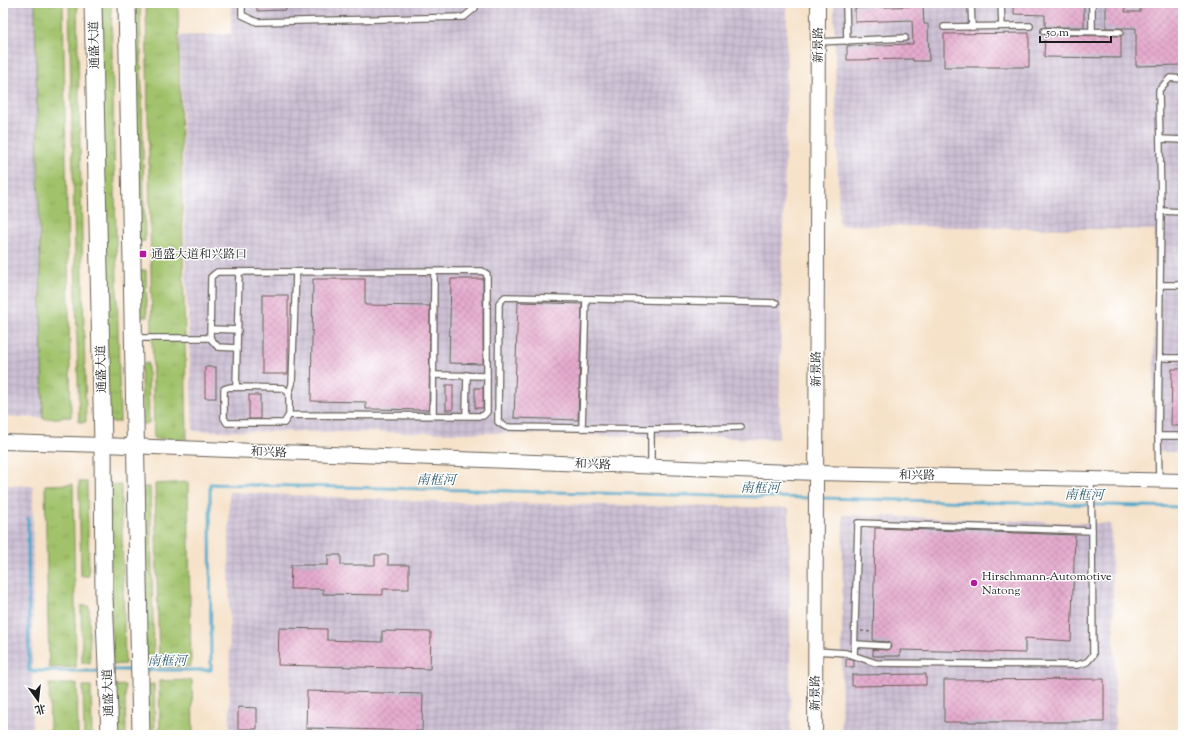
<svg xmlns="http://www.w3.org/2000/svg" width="1186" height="738" font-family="'Sorts Mill Goudy','Noto Serif SC',serif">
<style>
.industrial{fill:url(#industrial-grid)}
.grass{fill:url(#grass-tufts);stroke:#5e6f43}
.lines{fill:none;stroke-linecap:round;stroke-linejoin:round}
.stream{stroke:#4aa5c8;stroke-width:3}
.building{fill:url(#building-cross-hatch)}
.service-casing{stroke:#686159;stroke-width:8}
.tertiary-casing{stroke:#686159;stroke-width:16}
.primary-casing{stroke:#686159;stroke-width:19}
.path{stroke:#686159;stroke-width:1.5;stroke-dasharray:3 3;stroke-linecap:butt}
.service{stroke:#fff;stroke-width:5.5}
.tertiary{stroke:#fff;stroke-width:14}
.primary{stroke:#fff;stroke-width:17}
.poi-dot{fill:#b5179e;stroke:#fff;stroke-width:1.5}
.labels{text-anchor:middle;stroke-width:3;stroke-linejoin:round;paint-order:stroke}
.street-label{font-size:12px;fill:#1c1c1c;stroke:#fff}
.poi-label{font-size:12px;fill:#1c1c1c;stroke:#fff;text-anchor:start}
.water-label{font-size:13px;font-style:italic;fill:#336072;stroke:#fff}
</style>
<defs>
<pattern id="industrial-grid" width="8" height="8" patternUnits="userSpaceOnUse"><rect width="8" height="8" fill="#ccbfd4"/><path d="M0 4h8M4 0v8" fill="none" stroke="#afa4b5"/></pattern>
<pattern id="grass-tufts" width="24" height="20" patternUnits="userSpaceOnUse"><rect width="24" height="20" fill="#a1c26a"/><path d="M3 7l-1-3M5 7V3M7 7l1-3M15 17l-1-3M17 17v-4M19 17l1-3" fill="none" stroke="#8aa65b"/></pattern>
<pattern id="building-cross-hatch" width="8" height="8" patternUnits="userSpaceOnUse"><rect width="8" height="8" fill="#e5abce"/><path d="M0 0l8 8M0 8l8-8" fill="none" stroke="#c493b0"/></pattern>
</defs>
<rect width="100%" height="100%" fill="#fff"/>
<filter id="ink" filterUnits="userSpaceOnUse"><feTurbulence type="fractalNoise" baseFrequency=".025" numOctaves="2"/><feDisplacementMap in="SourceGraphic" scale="8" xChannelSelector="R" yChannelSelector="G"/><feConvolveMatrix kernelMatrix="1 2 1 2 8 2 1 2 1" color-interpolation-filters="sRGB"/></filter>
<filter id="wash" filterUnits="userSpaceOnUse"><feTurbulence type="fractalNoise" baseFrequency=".012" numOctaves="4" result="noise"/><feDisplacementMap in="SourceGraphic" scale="16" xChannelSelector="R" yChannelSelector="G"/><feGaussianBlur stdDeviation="0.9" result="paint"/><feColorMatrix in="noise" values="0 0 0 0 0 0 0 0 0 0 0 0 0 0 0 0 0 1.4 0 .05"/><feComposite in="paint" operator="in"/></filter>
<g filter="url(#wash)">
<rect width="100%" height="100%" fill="#f6e2c9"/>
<g class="industrial">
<polygon points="3,3 41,3 45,418 3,416"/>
<polygon points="231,3 787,3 786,129 781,296 779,439 492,433 193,431 186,267 180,36 231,34"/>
<polygon points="834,3 1183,3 1183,452 1153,452 1155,230 839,225"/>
<polygon points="3,485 33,486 32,735 3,735"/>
<polygon points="229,492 436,502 789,508 791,735 230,735"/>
<polygon points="843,515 1111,524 1115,671 1115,735 841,735"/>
</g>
<g class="grass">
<polygon points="35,3 63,3 71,417 43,419"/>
<polygon points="69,3 77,3 86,422 79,422"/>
<polygon points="99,3 111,3 120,422 108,422"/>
<polygon points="133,3 140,3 145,241 138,242"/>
<polygon points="146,3 178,3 187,439 154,439"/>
<polygon points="146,270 147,317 140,317 139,271"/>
<polygon points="148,363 149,424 142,424 141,364"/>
<polygon points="79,482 87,482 89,576 81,576"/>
<polygon points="188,482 191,666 159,667 155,484"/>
<polygon points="73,484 76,667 49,668 45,485"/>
<polygon points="109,485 121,485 125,664 112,665"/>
<polygon points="143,487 150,487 154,662 146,662"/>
<polygon points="81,606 89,606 90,663 82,663"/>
<polygon points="192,680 193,735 160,735 159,681"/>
<polygon points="49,684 77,684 78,735 50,735"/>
<polygon points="154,684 155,735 148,735 147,685"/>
<polygon points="125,685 126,735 114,735 113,686"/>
<polygon points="83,686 91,686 92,735 84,735"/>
</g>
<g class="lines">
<g class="stream">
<polyline points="819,498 1183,507"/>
<polyline points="28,518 29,671 102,671"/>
<polyline points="112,670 134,670"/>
<polyline points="146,670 211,670 210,484 811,498"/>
</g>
</g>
<g id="blocks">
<g class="building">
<polygon points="257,3 286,3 286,10 257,11"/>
<polygon points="1014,3 1084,3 1084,27 1045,27 1045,15 1014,14"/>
<polygon points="1106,3 1125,3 1125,12 1140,12 1140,3 1183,3 1183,65 1136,66 1136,28 1106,28"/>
<polygon points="923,6 924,24 928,24 929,61 913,61 913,59 847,60 847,46 913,44 912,20 855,22 855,8"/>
<polygon points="1029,33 1029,67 944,67 944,34"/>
<polygon points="1045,35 1121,36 1121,58 1044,57"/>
<polygon points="313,279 365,279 365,305 430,306 429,410 366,409 366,402 311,401"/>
<polygon points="451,279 483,279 483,364 449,363"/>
<rect x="262" y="295" width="26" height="79"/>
<polygon points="518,302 582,304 578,420 514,418"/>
<rect x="205" y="367" width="11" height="31"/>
<polygon points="1172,369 1183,369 1183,426 1171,426"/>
<rect x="446" y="385" width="7" height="25"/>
<rect x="475" y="388" width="8" height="20"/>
<rect x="249" y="395" width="11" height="24"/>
<polygon points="875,528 1075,535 1071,641 1025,638 1025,653 900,650 900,656 873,656 873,649 887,650 890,649 891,646 888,642 873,641"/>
<polygon points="328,555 341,555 341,565 375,565 375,555 388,555 388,565 409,565 409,589 383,589 383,595 323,594 323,589 290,589 291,565 328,565"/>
<polygon points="279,628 327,629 327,640 382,642 382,631 431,632 430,669 278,665"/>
<polygon points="846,659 854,660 854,667 846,667"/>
<polygon points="926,674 926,685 852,686 852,675"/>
<polygon points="1104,679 1104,722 944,722 944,680"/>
<polygon points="307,691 423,694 422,731 306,728"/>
<polygon points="238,707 257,708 257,729 238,729"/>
</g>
</g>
</g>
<g filter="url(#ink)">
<use href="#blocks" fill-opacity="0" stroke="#686159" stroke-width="1"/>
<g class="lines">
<g class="service-casing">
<g id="service">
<polyline points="242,3 242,15 257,22 464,17 475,8 475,3"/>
<polyline points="971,3 972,27"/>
<polyline points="1001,3 1002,26"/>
<polyline points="1092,3 1092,31"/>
<polyline points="944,27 1030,26"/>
<polyline points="1044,31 1120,32"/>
<polyline points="847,41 846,6 848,3"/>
<polyline points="818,42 905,38"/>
<polyline points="1160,139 1183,140"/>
<polyline points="1161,211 1183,212"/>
<polyline points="1161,285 1183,285"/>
<polyline points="211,329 238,330"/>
<polyline points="136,338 210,338 211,277 217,272 482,271 487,274 487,412 483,416 289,415 284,423 227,423 224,418 224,389 230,387 283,388 289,393 289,415"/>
<polyline points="210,338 218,347 237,348"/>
<polyline points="1159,358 1183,358"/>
<polyline points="433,375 487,376"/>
<polyline points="236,387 239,272"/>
<polyline points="289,393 292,384 296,272"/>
<polyline points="433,415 434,272"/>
<polyline points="466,415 467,375"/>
<polyline points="741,427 651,429 506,427 498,422 499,303 505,297 776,303"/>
<polyline points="582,428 586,299"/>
<polyline points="1158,436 1183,436"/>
<polyline points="651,466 651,429"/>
<polyline points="1091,479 1092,531"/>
<polyline points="1159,480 1158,436 1161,211 1159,90 1170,78 1183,79"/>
<polyline points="855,644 887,646"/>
<polyline points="816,651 846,653 876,663 1077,665 1087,662 1093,655 1092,531 858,523 854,655"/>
</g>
</g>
<g class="tertiary-casing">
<g id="tertiary">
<polyline points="3,442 103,445 816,473 1183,481"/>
<polyline points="815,735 818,3"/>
</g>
</g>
<g class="primary-casing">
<g id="primary">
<polyline points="93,3 103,445 104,597 110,735"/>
<polyline points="127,3 141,735"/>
</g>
</g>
<polyline class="path" points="861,631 873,632"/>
<use href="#service" class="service"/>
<use href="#tertiary" class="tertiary"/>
<use href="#primary" class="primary"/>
</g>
</g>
<g class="poi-dot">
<rect x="139" y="250" width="8" height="8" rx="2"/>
<circle cx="974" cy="583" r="4"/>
</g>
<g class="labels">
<g class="street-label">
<text transform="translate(94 45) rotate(-91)" y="4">通盛大道</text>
<text transform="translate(818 45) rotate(-90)" y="4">新景路</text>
<text transform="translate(101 369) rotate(-91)" y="4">通盛大道</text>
<text transform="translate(816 369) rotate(-90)" y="4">新景路</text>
<text transform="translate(269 452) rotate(2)" y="4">和兴路</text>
<text transform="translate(593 464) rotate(2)" y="4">和兴路</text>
<text transform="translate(917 475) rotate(1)" y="4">和兴路</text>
<text transform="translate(108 693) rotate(-92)" y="4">通盛大道</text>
<text transform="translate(815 693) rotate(-90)" y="4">新景路</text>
</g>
<g class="poi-label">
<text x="151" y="258">通盛大道和兴路口</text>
<text x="982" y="580">Hirschmann-Automotive<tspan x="982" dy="14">Natong</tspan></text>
</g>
<g class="water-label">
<text transform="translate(436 479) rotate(1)" y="5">南框河</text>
<text transform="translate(760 487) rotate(1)" y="5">南框河</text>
<text transform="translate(1084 494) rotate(1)" y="5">南框河</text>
<text x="167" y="665">南框河</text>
</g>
</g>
<rect width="1186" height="738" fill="none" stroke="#fff" stroke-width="16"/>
<g transform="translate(38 700) rotate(165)" stroke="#ffffff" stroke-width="3" paint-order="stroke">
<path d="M0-3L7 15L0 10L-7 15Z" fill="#1c1c1c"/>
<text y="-6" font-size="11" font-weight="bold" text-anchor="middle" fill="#1c1c1c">北</text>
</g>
<path d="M1040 36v6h71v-6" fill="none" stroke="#1c1c1c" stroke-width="2"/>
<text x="1046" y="36" font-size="12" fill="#1c1c1c" stroke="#ffffff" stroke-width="3" paint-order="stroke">50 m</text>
</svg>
